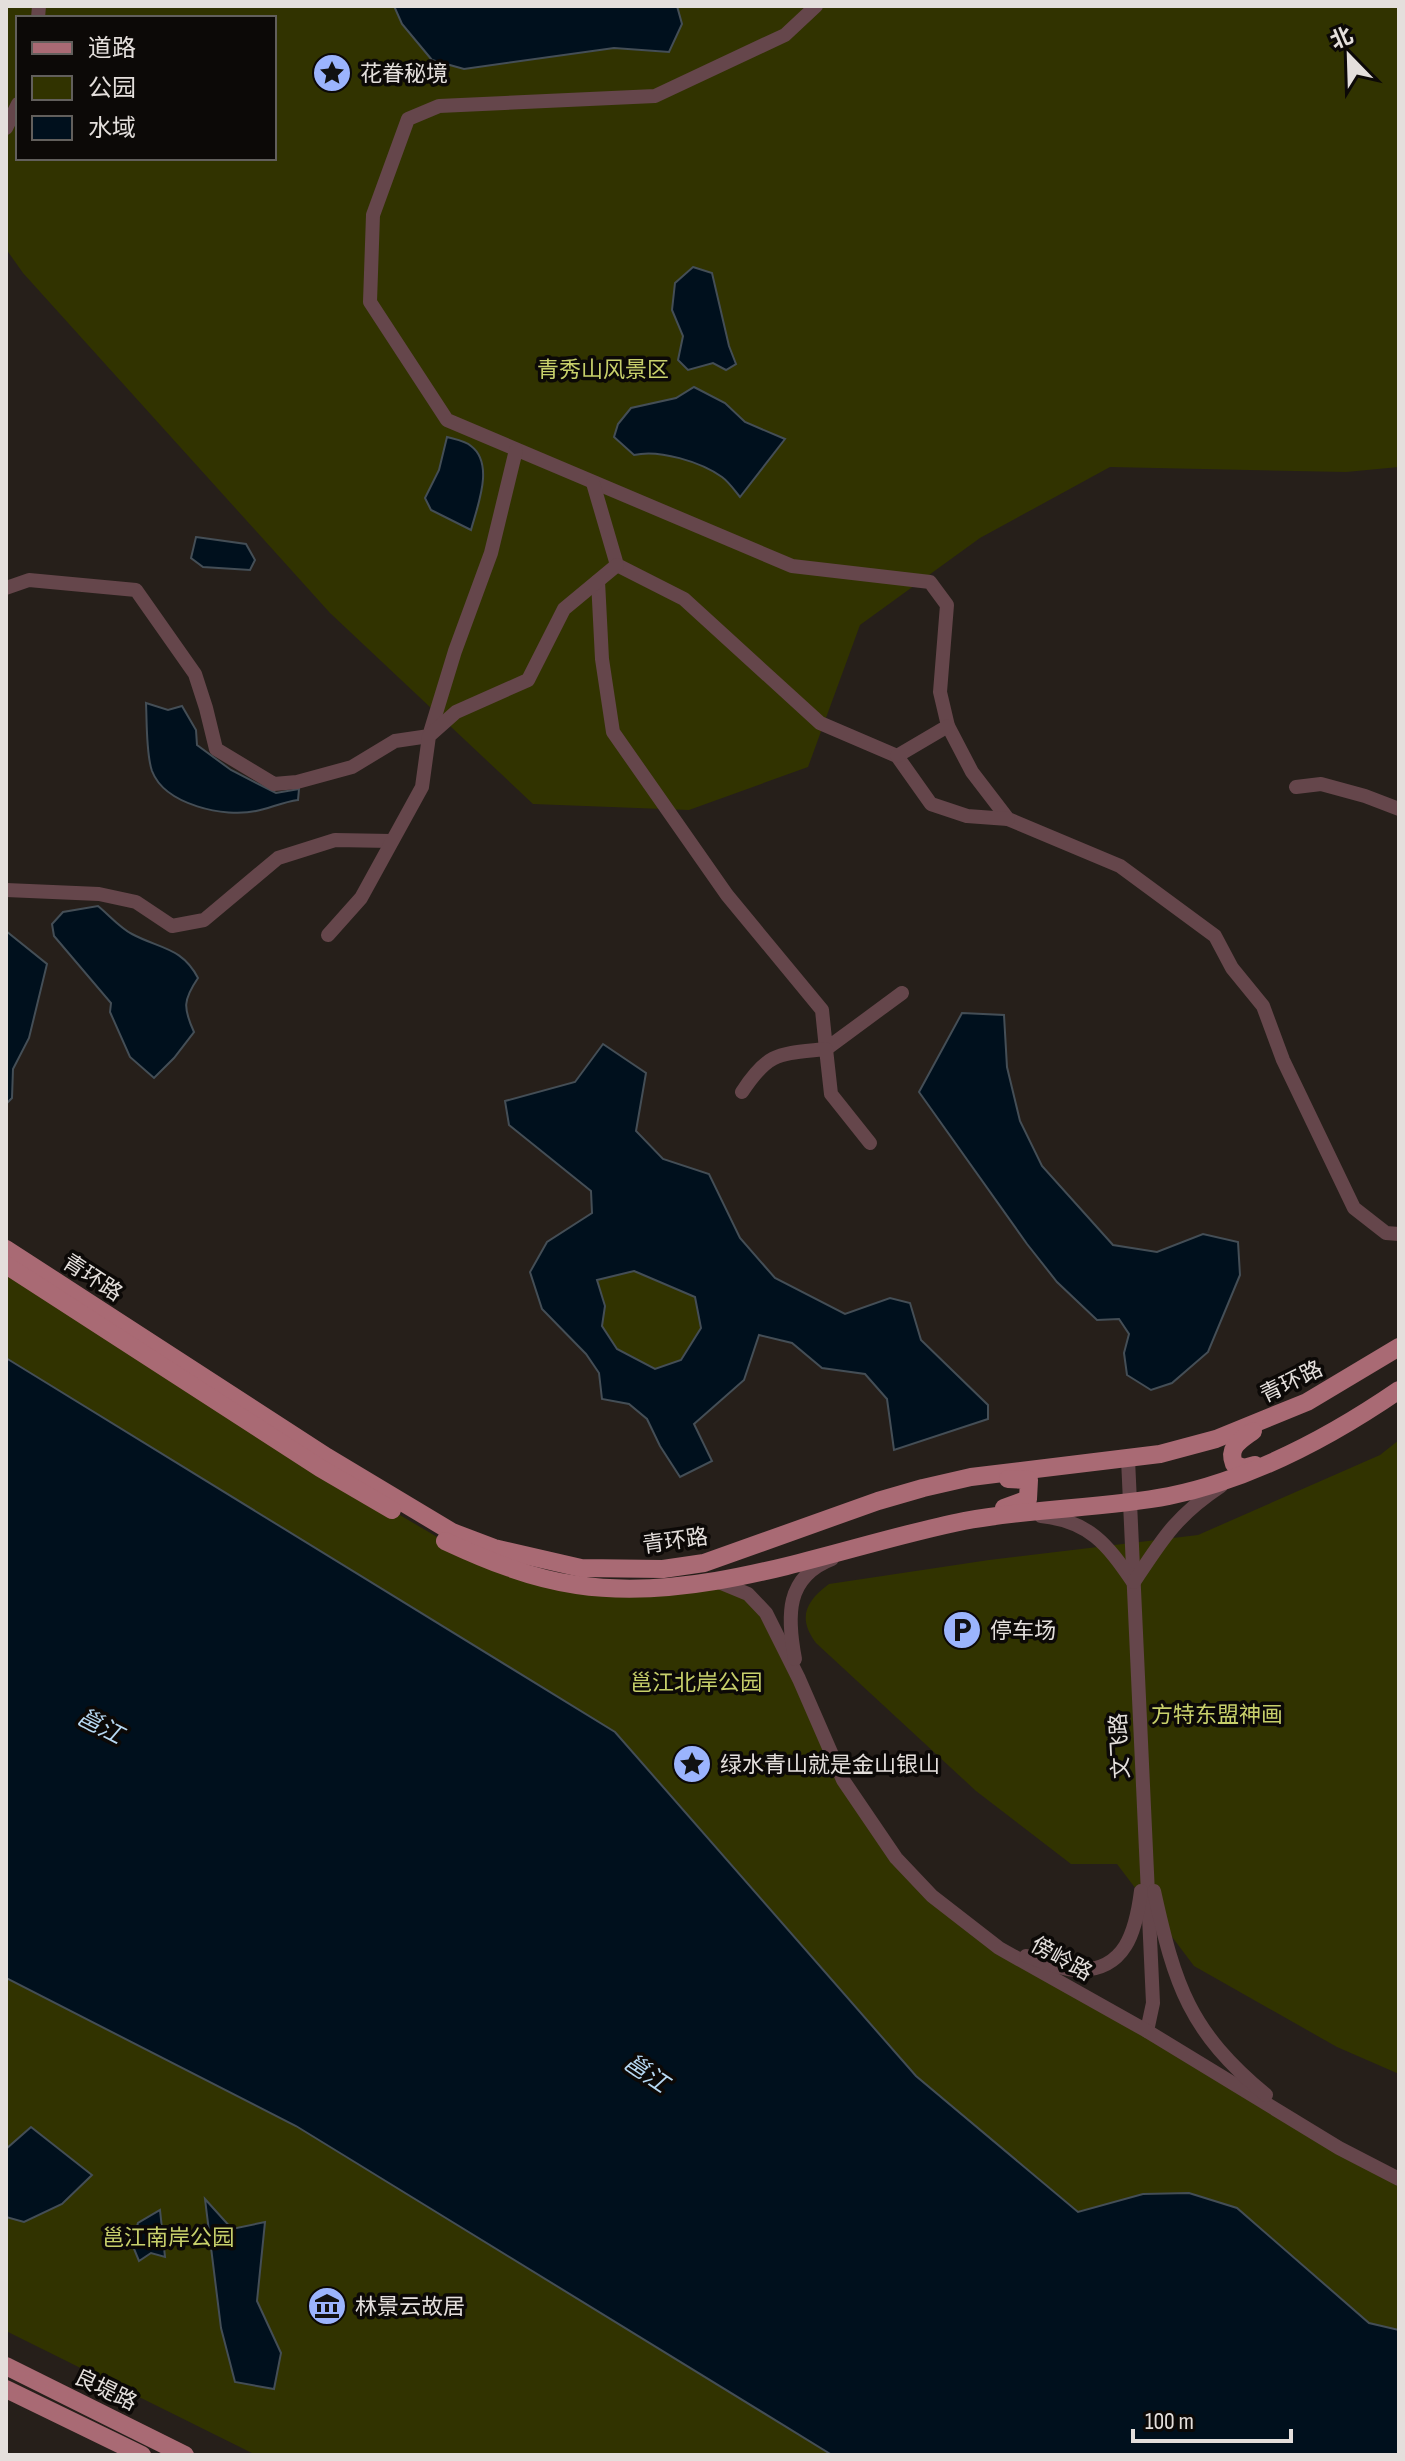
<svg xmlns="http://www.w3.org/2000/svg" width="1405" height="2461" font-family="'Sofia Sans Condensed','Noto Sans SC',sans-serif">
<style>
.green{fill:#313300;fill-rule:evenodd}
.water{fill:#00101d;stroke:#444e56;stroke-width:2;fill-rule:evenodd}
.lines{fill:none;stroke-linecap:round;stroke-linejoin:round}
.minor{stroke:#65464b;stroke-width:14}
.major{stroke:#a96a74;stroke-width:18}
.labels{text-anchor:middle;stroke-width:7;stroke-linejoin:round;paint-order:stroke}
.poi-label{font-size:22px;fill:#e4dfdc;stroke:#0c0907;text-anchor:start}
.park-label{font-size:22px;fill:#c8d06b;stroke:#0c0907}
.street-label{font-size:22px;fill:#e4dfdc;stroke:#0c0907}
.water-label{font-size:24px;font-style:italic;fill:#b7d8f2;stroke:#0c0907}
</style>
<rect width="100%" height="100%" fill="#261f1a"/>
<g class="green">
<path d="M 6,6 L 1399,6 L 1399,467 L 1346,472 L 1110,467 L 980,538 L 860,625 L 808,767 L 689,810 L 533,804 L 330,613 L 23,273 L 6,249 ZM 18,18 L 274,18 L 274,158 L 18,158 Z"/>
<polygon points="6,1265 320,1468 444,1541 578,1585 708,1580 748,1594 870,1823 968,1926 1399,2179 1399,2330 1369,2323 1237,2208 1189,2193 1143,2194 1078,2212 916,2076 615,1732 6,1358"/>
<polygon points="633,1271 695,1297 701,1328 681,1361 655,1369 617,1349 601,1326 605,1306 597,1280"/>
<path d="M 1399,1440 L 1399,2074 L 1337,2047 L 1194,1966 L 1117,1864 L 1071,1864 L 976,1791 L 816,1643 C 797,1618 806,1601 829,1584 L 989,1560 L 1198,1535 L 1380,1455 Z"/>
<polygon points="6,1978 296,2126 832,2455 256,2455 6,2331"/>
</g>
<g class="water">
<polygon points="394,6 677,6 682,24 669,52 614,48 464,69 432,60 402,24"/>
<polygon points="693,267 712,273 729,346 736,364 726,370 713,363 688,370 678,360 683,336 672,310 675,283"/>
<path d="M 694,387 L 725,403 L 745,422 L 785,439 L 740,497 C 735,491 729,482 722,477 C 701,462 659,449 634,455 L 614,437 L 618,424 L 631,408 L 676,398 Z"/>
<path d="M 447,437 C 454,439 466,441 471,446 C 495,464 477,507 471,530 L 431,510 L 425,498 L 439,470 Z"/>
<polygon points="196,537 246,544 255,560 250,570 203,567 191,558"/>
<path d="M 146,703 L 168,710 L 182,706 L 196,730 L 197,745 L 231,770 L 276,793 L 299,789 L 298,800 C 283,802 270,808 256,811 C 225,818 165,805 152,771 C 146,754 147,723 146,703 Z"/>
<path d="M 98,906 C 109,915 120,928 132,934 C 160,949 182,947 198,978 C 183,1000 183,1008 194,1032 L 174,1058 L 154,1078 L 130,1057 L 110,1012 L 111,1003 L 54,936 L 52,924 L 63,912 Z"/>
<polygon points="6,931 47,964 29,1038 13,1069 12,1098 6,1104"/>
<polygon points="962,1013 1004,1015 1007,1067 1020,1121 1042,1166 1113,1245 1157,1252 1203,1234 1238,1242 1240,1275 1208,1352 1172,1383 1151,1390 1127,1375 1124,1353 1129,1334 1119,1319 1097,1320 1057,1282 1027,1244 919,1092"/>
<path d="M 603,1044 L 646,1073 L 636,1131 L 663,1159 L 709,1174 L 740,1238 L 775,1278 L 845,1314 L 890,1298 L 910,1303 L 921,1340 L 988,1405 L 988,1419 L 894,1450 L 887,1399 L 865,1374 L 822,1368 L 792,1343 L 759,1335 L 744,1380 L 694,1424 L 712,1461 L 680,1477 L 660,1446 L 647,1419 L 629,1404 L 602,1399 L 599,1373 L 586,1354 L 542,1309 L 530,1272 L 547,1242 L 592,1213 L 591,1191 L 509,1125 L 505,1101 L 575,1082 ZM 634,1271 L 695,1297 L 701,1328 L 681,1360 L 655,1369 L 617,1349 L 602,1326 L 605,1306 L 597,1280 Z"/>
<polygon points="6,1358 615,1732 916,2076 1078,2212 1143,2194 1189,2193 1237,2208 1369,2323 1399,2330 1399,2455 832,2455 296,2126 6,1978"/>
<polygon points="31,2127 92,2175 62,2204 24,2222 6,2217 6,2149"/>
<polygon points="205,2199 232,2229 265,2222 257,2301 281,2353 274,2389 235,2382 221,2328"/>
<polygon points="160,2210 165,2257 151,2253 139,2261 132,2244 138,2223"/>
</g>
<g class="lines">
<g class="minor">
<polyline points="816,6 785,35 655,96 439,106 408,119 373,215 370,302 447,420 792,566 930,582 947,605 940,692 948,726 972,772 1008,819 1120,866 1215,936 1232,968 1263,1006 1283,1060 1354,1208 1386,1233 1399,1234"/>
<polyline points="38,18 39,6"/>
<polyline points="6,128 18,104"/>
<polyline points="593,483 617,565 684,599 820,723 897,756 931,804 967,816 1008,819"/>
<polyline points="598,581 602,659 613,732 727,895 822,1010 826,1049 902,993"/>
<polyline points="6,588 29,580 136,590 195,674 206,708 216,749 274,784 297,782 352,767 395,741 429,736 455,651 491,553 516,450"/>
<polyline points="897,756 948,726"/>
<polyline points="1296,787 1321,784 1365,796 1399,809"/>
<polyline points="6,890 99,894 136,902 172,926 204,920 278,858 335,840 391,841"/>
<polyline points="328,935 361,898 422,787 429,736 456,712 528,680 564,609 617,565"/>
<path d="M 742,1092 C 769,1051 779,1054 826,1049 L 831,1094 L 870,1143"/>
<polyline points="1128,1459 1153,2003 1147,2031"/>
<path d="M 1041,1516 C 1089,1521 1107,1544 1133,1582"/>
<polyline points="719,1582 748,1594 766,1613 799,1679 843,1780 896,1858 932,1896 999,1948 1147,2031 1339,2148 1399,2179"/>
<path d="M 1134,1582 C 1163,1538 1176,1516 1221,1486"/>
<path d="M 795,1659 C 787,1617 785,1577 832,1559"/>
<path d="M 1154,1891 C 1175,1986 1189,2031 1266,2095"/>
<path d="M 1026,1956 C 1042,1961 1059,1969 1076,1970 C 1126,1972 1136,1930 1141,1891"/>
</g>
<g class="major">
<polyline points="6,1249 327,1457 452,1532 494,1548 581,1568 663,1569 704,1563 878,1501 923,1488 971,1477 1160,1454 1216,1439 1307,1402 1399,1347"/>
<polyline points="6,1265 320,1468 392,1510"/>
<path d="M 1253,1431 C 1241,1440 1227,1447 1234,1464 L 1244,1468 L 1255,1465"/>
<polyline points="1004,1508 1028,1499 1029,1480 1008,1479"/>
<path d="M 445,1541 C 488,1561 530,1578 577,1585 C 705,1604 840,1546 964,1521 C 1031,1508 1102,1509 1169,1496 C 1252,1479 1329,1438 1399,1390"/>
<polyline points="6,2366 185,2455"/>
<polyline points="6,2389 142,2455"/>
</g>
</g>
<defs>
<g id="sight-disc" transform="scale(2)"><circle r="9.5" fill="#9bb4fd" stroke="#0c0907"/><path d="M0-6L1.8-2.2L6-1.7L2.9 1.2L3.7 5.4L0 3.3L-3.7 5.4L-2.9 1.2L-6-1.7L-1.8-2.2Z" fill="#111"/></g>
<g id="parking-disc" transform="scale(2)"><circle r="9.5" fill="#9bb4fd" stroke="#0c0907"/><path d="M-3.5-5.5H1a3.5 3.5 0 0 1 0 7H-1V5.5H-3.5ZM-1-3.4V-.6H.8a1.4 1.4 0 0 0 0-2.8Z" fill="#111"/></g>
<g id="museum-disc" transform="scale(2)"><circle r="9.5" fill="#9bb4fd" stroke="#0c0907"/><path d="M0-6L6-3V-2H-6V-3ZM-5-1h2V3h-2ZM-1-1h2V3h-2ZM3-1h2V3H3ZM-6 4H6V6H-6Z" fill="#111"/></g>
</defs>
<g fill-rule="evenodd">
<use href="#sight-disc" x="332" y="73"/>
<use href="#parking-disc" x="962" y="1630"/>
<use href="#sight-disc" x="692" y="1764"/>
<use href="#museum-disc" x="327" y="2306"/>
</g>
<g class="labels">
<g class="poi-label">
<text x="360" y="81">花眷秘境</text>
<text x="990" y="1638">停车场</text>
<text x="720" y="1772">绿水青山就是金山银山</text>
<text x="355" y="2314">林景云故居</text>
</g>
<g class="park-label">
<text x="603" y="377">青秀山风景区</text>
<text x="696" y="1690">邕江北岸公园</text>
<text x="1217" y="1722">方特东盟神画</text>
<text x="168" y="2245">邕江南岸公园</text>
</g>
<g class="street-label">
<text transform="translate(93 1277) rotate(33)" y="8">青环路</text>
<text transform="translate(1291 1381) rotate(-26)" y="8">青环路</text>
<text transform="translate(675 1540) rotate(-8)" y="8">青环路</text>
<text transform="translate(1119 1746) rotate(-93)" y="8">文飞路</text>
<text transform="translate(1062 1958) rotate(29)" y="8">傍岭路</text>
<text transform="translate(106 2389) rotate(26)" y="8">良堤路</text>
</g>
<g class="water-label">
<text transform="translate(100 1726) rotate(27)" y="8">邕江</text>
<text transform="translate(646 2073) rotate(34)" y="8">邕江</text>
</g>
</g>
<rect width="1405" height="2461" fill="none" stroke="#e4dfdc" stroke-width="16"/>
<rect x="16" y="16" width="260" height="144" fill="#0c0907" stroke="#625f5c" stroke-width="2"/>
<rect x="32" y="42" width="40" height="12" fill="#a96a74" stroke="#625f5c" stroke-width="2"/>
<text x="88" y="56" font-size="24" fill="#e4dfdc">道路</text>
<rect x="32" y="76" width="40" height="24" fill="#313300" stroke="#625f5c" stroke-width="2"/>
<text x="88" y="96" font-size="24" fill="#e4dfdc">公园</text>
<rect x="32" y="116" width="40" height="24" fill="#00101d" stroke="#625f5c" stroke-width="2"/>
<text x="88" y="136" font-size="24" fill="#e4dfdc">水域</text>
<g transform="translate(1349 56) rotate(337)" stroke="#0c0907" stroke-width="6" paint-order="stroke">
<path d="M0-6L14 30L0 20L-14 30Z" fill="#e4dfdc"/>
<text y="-12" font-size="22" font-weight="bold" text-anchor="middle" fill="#e4dfdc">北</text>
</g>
<path d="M1133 2429v12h158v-12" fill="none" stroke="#e4dfdc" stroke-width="4"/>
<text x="1145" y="2429" font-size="24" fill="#e4dfdc" stroke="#0c0907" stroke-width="6" paint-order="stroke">100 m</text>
</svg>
